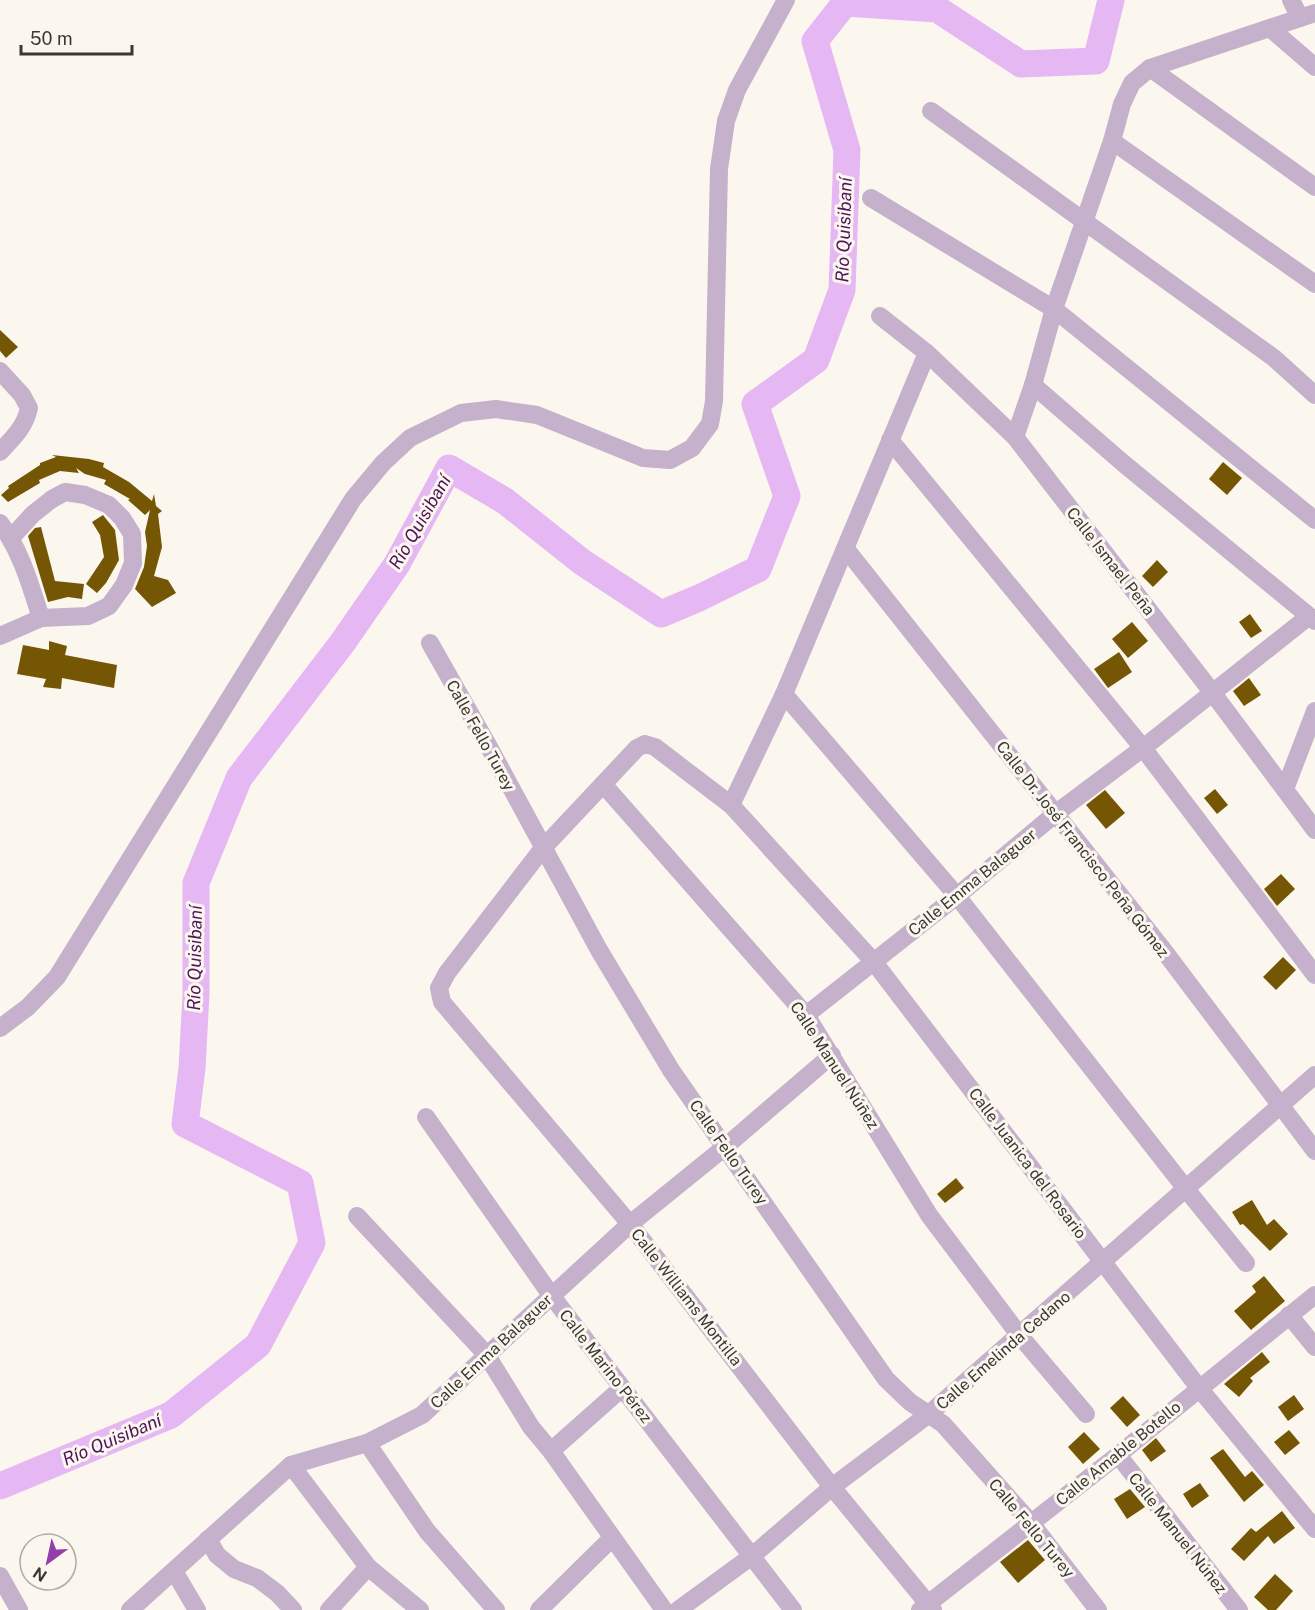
<svg xmlns="http://www.w3.org/2000/svg" width="1315" height="1610" font-family="'Public Sans',sans-serif">
<style>
.lines{fill:none;stroke-linecap:round;stroke-linejoin:round}
.river{stroke:#e5b7f3;stroke-width:27}
.building{fill:#755604}
.minor{stroke:#c5b1cb;stroke-width:18}
.labels{text-anchor:middle;stroke-width:6;stroke-linejoin:round;paint-order:stroke}
.street-label{font-size:16px;fill:#393834;stroke:#fcf7ee}
.water-label{font-size:18px;font-style:italic;fill:#4d165c;stroke:#fcf7ee}
</style>
<rect width="100%" height="100%" fill="#fcf7ee"/>
<g class="lines">
<polyline class="river" points="0,1486 171,1415 258,1345 312,1243 300,1183 185,1124 192,1068 196,994 196,883 239,778 343,642 397,564 449,468 505,501 582,562 661,614 699,598 758,569 787,496 755,404 816,360 842,290 847,150 815,41 845,3 937,9 1021,64 1096,61 1111,0"/>
</g>
<g class="building">
<polygon points="0,330 18,347 6,358 0,351"/>
<polygon points="52,455 89,459 104,463 103,467 129,482 152,501 154,494 156,506 162,511 158,514 162,547 154,576 168,580 176,593 152,607 135,589 144,567 147,546 145,532 150,510 145,515 128,500 130,499 104,484 106,480 85,474 76,468 79,473 60,471 39,480 40,483 8,502 1,495 9,488 8,486 40,465 40,463 56,457"/>
<polygon points="1223,462 1242,478 1227,495 1209,479"/>
<polygon points="103,515 115,530 119,560 106,583 97,593 86,584 104,557 100,535 92,522"/>
<polygon points="41,527 55,581 84,584 82,599 68,597 48,602 28,536 35,528"/>
<polygon points="1157,560 1168,572 1153,587 1142,576"/>
<polygon points="1250,614 1262,631 1251,638 1239,622"/>
<polygon points="1132,622 1148,641 1128,658 1112,639"/>
<polygon points="49,641 67,646 65,655 117,665 114,688 62,678 61,689 43,687 46,679 17,674 23,645 49,650"/>
<polygon points="1119,652 1132,672 1108,688 1094,669"/>
<polygon points="1249,678 1261,695 1244,706 1233,691"/>
<polygon points="1215,789 1228,805 1217,814 1204,798"/>
<polygon points="1105,790 1125,813 1106,829 1086,805"/>
<polygon points="1281,874 1295,889 1277,906 1264,889"/>
<polygon points="1283,957 1296,970 1276,990 1263,977"/>
<polygon points="956,1178 964,1188 945,1203 937,1194"/>
<polygon points="1252,1200 1267,1225 1274,1219 1288,1234 1270,1251 1243,1224 1240,1225 1232,1212"/>
<polygon points="1264,1276 1285,1301 1251,1330 1234,1311 1256,1292 1252,1286"/>
<polygon points="1262,1352 1270,1362 1250,1378 1253,1381 1239,1397 1224,1384"/>
<polygon points="1294,1395 1304,1409 1288,1421 1278,1407"/>
<polygon points="1123,1396 1140,1415 1127,1427 1110,1408"/>
<polygon points="1289,1430 1300,1443 1285,1455 1274,1442"/>
<polygon points="1084,1432 1100,1449 1083,1464 1068,1447"/>
<polygon points="1156,1438 1166,1451 1151,1462 1142,1450"/>
<polygon points="1223,1449 1245,1477 1252,1471 1264,1485 1244,1502 1210,1458"/>
<polygon points="1200,1483 1209,1496 1192,1508 1183,1494"/>
<polygon points="1130,1489 1145,1507 1127,1519 1114,1499"/>
<polygon points="1282,1511 1295,1528 1274,1544 1268,1536 1244,1561 1231,1549 1251,1528 1256,1532"/>
<polygon points="1028,1540 1045,1560 1018,1583 1000,1562"/>
<polygon points="1275,1574 1293,1591 1276,1610 1268,1610 1254,1597"/>
</g>
<g class="lines">
<g class="minor">
<polyline points="1291,0 1300,18"/>
<polyline points="1270,28 1315,67"/>
<polyline points="1150,68 1315,187"/>
<polyline points="931,111 1274,358 1315,395"/>
<polyline points="1112,141 1315,284"/>
<polyline points="871,198 1054,309 1315,520"/>
<polyline points="880,316 927,353 1015,437 1212,692 1315,830"/>
<path d="M 0,371 L 22,395 L 29,408 C 25,427 13,438 0,452"/>
<polyline points="1033,385 1123,463 1315,621"/>
<polyline points="1015,437 1033,385 1054,309 1112,141 1122,104 1132,83 1150,68 1315,13"/>
<polyline points="890,440 1143,748 1315,975"/>
<path d="M 0,523 C 21,551 30,584 41,618"/>
<polyline points="846,549 1161,947 1315,1151"/>
<polyline points="0,636 41,618 88,616 109,606 124,585 133,563 132,534 122,518 109,505 85,495 65,492 52,499 33,514 11,538"/>
<polyline points="430,643 489,747 599,950 671,1070 886,1379 910,1402 943,1424 1031,1523 1098,1610"/>
<polyline points="784,694 957,896 1186,1189 1246,1263"/>
<polyline points="603,784 806,1015 929,1215 1020,1336 1086,1414"/>
<polyline points="1285,789 1315,711"/>
<polyline points="731,805 784,694 927,353"/>
<polyline points="806,1015 957,896 1055,814 1143,748 1308,617"/>
<polyline points="0,1028 28,1007 57,977 353,499 383,463 410,438 461,413 496,409 537,415 643,458 670,460 692,448 710,424 714,401 719,169 726,121 737,90 786,0"/>
<polyline points="426,1117 551,1295 793,1610"/>
<polyline points="357,1216 486,1354 531,1427 551,1451 664,1610"/>
<polyline points="1289,1315 1315,1347"/>
<polyline points="367,1443 427,1531 496,1610"/>
<polyline points="551,1451 622,1388"/>
<polyline points="1118,1455 1239,1610"/>
<polyline points="291,1465 368,1567 420,1610"/>
<polyline points="208,1539 217,1555 234,1569 257,1578 277,1593 293,1610"/>
<polyline points="174,1571 197,1610"/>
<polyline points="0,1576 19,1610"/>
<polyline points="130,1610 291,1465 367,1443 422,1415 630,1224 725,1147 832,1055"/>
<polyline points="329,1610 368,1567"/>
<polyline points="539,1610 611,1539"/>
<polyline points="678,1610 752,1556 832,1487 929,1414 1315,1075"/>
<polyline points="920,1610 1118,1455 1315,1295"/>
<polyline points="933,1610 832,1487 630,1224 442,1002 439,988 447,973 543,848 637,748 645,744 655,747 731,805 874,962 1199,1388 1315,1529"/>
</g>
</g>
<g class="labels">
<g class="street-label">
<text transform="translate(1111 561) rotate(52)" y="6">Calle Ismael Peña</text>
<text transform="translate(481 735) rotate(61)" y="6">Calle Fello Turey</text>
<text transform="translate(1083 849) rotate(52)" y="6">Calle Dr. José Francisco Peña Gómez</text>
<text transform="translate(972 882) rotate(-39)" y="6">Calle Emma Balaguer</text>
<text transform="translate(835 1065) rotate(57)" y="6">Calle Manuel Núñez</text>
<text transform="translate(729 1152) rotate(55)" y="6">Calle Fello Turey</text>
<text transform="translate(1028 1163) rotate(53)" y="6">Calle Juanica del Rosario</text>
<text transform="translate(687 1297) rotate(52)" y="6">Calle Williams Montilla</text>
<text transform="translate(1003 1350) rotate(-41)" y="6">Calle Emelinda Cedano</text>
<text transform="translate(491 1351) rotate(-43)" y="6">Calle Emma Balaguer</text>
<text transform="translate(606 1366) rotate(52)" y="6">Calle Marino Pérez</text>
<text transform="translate(1118 1453) rotate(-39)" y="6">Calle Amable Botello</text>
<text transform="translate(1032 1528) rotate(50)" y="6">Calle Fello Turey</text>
<text transform="translate(1178 1533) rotate(52)" y="6">Calle Manuel Núñez</text>
</g>
<g class="water-label">
<text transform="translate(844 230) rotate(-88)" y="6">Río Quisibaní</text>
<text transform="translate(420 522) rotate(-60)" y="6">Río Quisibaní</text>
<text transform="translate(195 958) rotate(-89)" y="6">Río Quisibaní</text>
<text transform="translate(112 1440) rotate(-23)" y="6">Río Quisibaní</text>
</g>
</g>
<g transform="translate(48 1562) rotate(213)"><circle r="28" fill="#fcf7ee" stroke="#aeaba4" stroke-width="1.5"/>
<path d="M0-4.5L10 22L0 15L-10 22Z" fill="#933eab"/>
<text y="-9" font-size="16" font-weight="bold" text-anchor="middle" fill="#393834">N</text>
</g>
<path d="M21 45v9h111v-9" fill="none" stroke="#393834" stroke-width="3"/>
<text x="30" y="45" font-size="18" fill="#393834" stroke="#fcf7ee" stroke-width="4.5" paint-order="stroke">50 m</text>
</svg>
